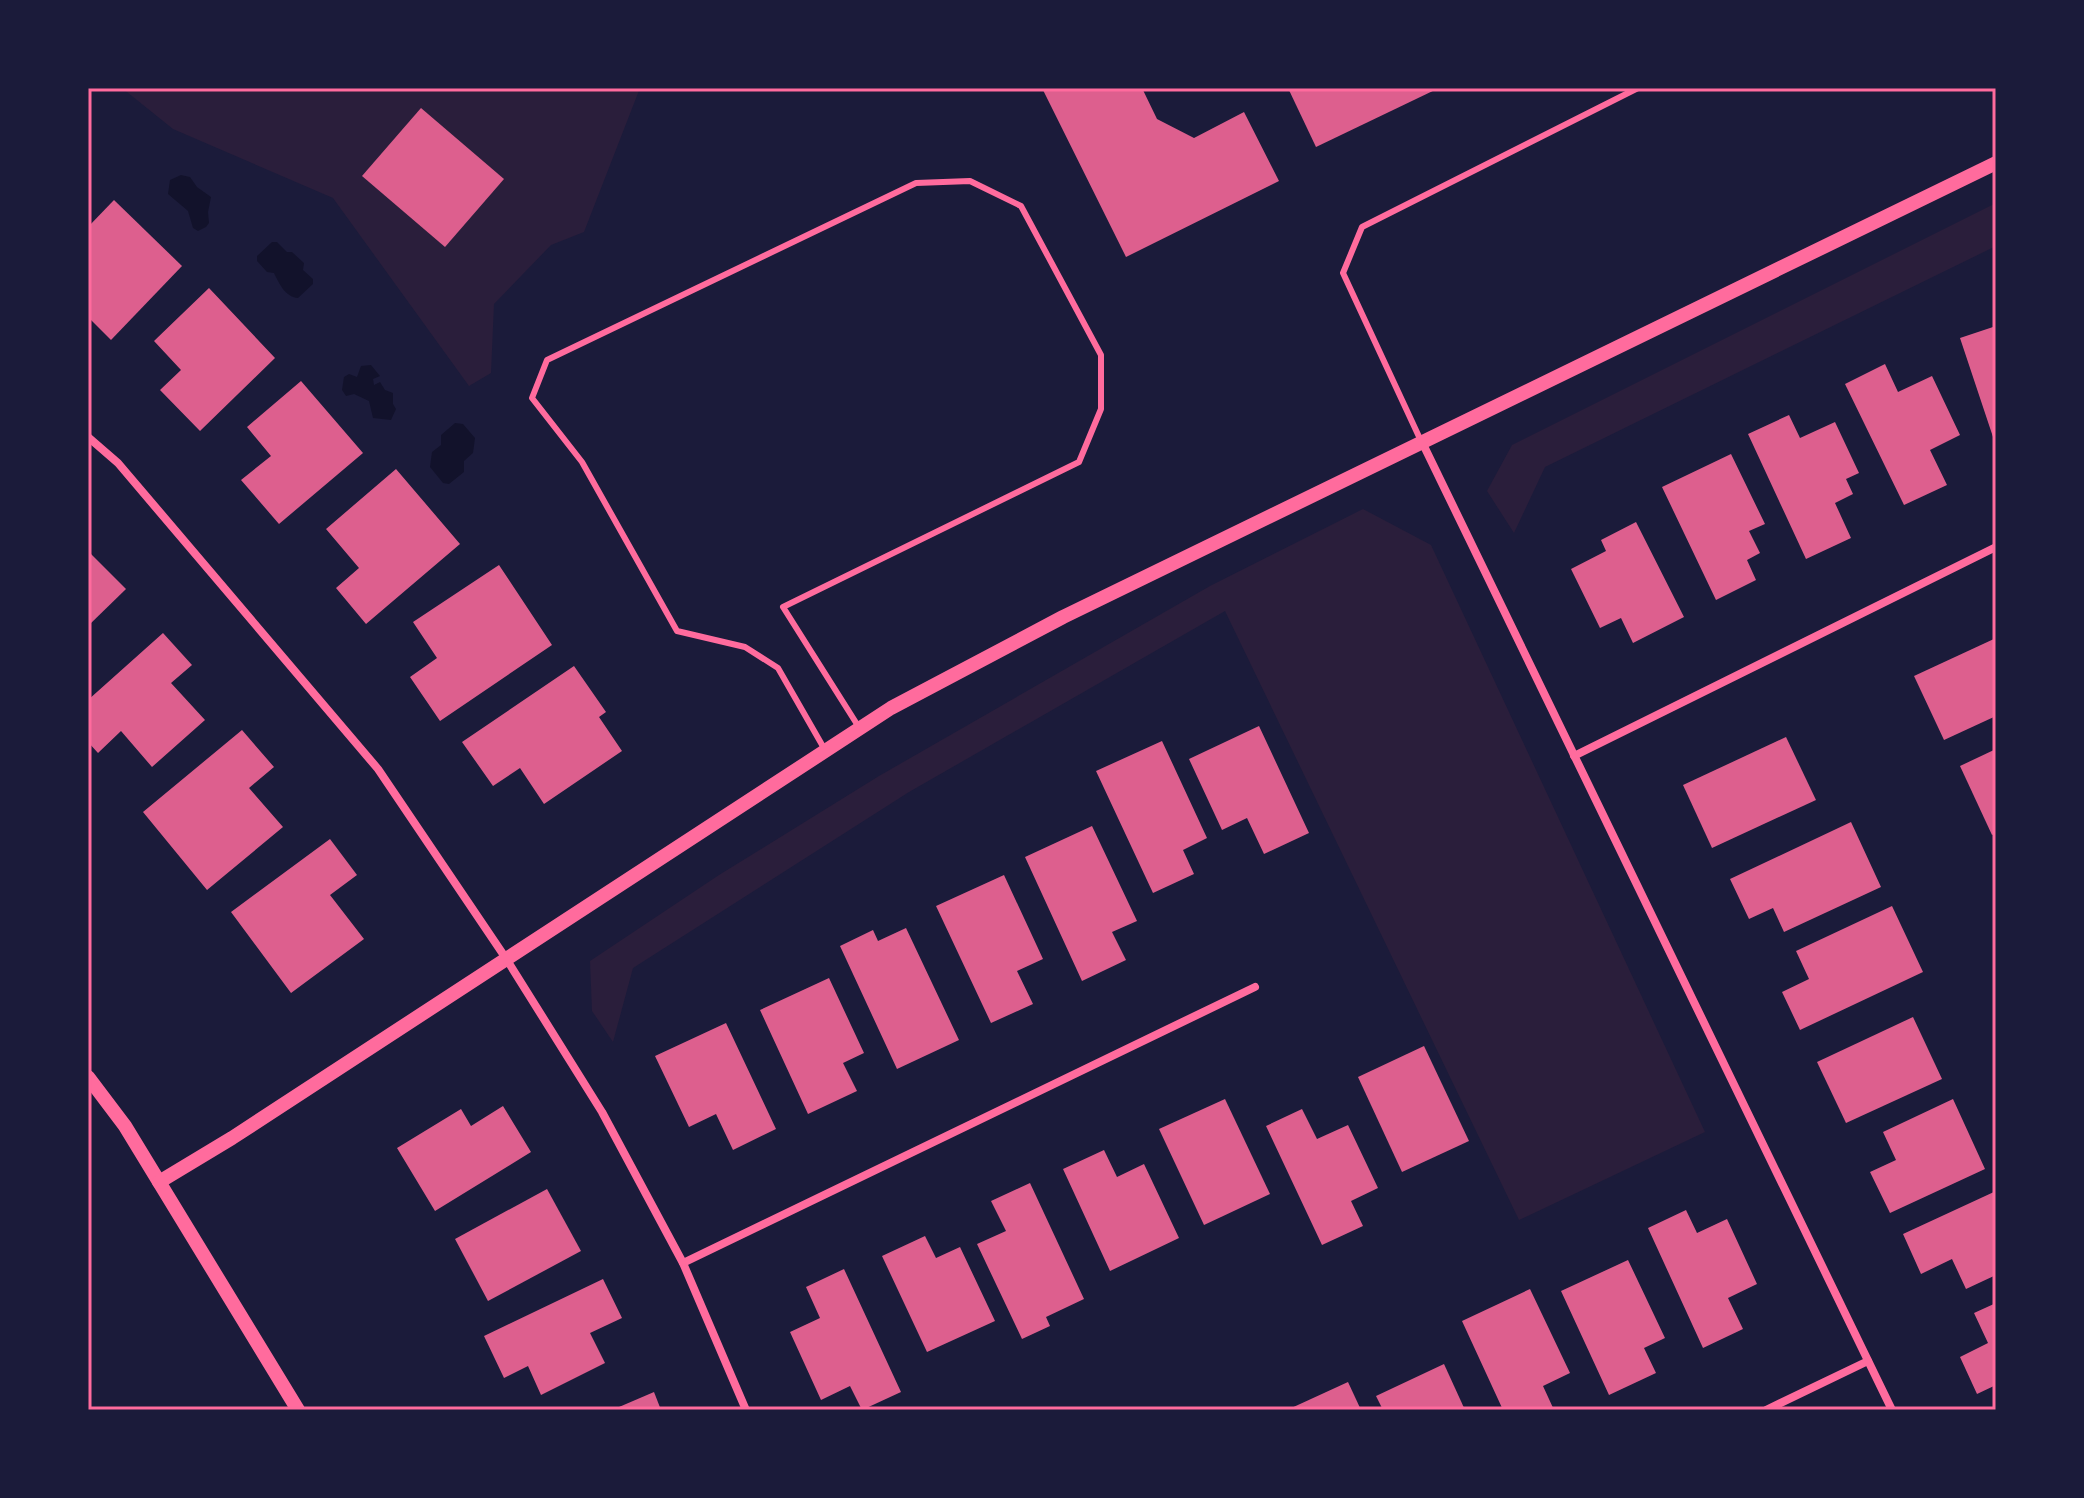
<svg xmlns="http://www.w3.org/2000/svg" width="2084" height="1498" font-family="Barlow,sans-serif">
<style>
.green{fill:#2a1e3b}
.water{fill:#12122b}
.building{fill:#dd5f8e}
.lines{fill:none;stroke-linecap:round;stroke-linejoin:round}
.service{stroke:#ff6b9d;stroke-width:6}
.minor{stroke:#ff6b9d;stroke-width:8}
.tertiary{stroke:#ff6b9d;stroke-width:14}
.neatline{fill:none;stroke:#ff6b9d;stroke-width:3}
</style>
<rect width="100%" height="100%" fill="#1b1b3a"/>
<g class="green">
<polygon points="122,88 640,88 584,232 551,245 494,304 491,373 469,386 333,198 173,129"/>
<polygon points="1996,203 1996,246 1545,467 1514,533 1487,491 1512,445"/>
<polygon points="1363,509 1431,545 1705,1132 1519,1220 1225,611 909,792 633,968 613,1042 592,1011 590,961 719,875 879,776 1210,586"/>
</g>
<g class="water">
<polygon points="181,175 190,177 197,187 211,197 208,212 209,223 206,227 198,231 193,228 188,211 168,194 170,180"/>
<path d="M 272,242 L 277,242 L 287,252 L 292,252 L 304,263 L 303,270 L 313,279 L 313,284 L 298,298 C 285,297 279,283 274,273 L 267,272 L 257,261 L 257,256 Z"/>
<polygon points="371,365 380,376 373,379 374,385 380,382 385,390 393,393 393,404 396,409 391,420 373,418 369,401 354,394 346,396 342,390 344,377 349,374 357,377 361,366"/>
<polygon points="455,423 463,424 475,438 473,453 464,461 464,472 449,484 443,483 430,467 432,452 441,445 441,435"/>
</g>
<g class="building">
<polygon points="1042,88 1142,88 1157,119 1194,138 1244,112 1279,181 1126,257"/>
<polygon points="1288,88 1439,88 1316,147"/>
<polygon points="421,108 504,179 445,247 362,176"/>
<polygon points="114,200 182,266 111,340 88,317 88,227"/>
<polygon points="209,288 275,358 200,431 160,390 181,370 154,341"/>
<polygon points="1996,326 1996,443 1995,443 1960,338"/>
<polygon points="1885,364 1898,392 1932,376 1960,435 1930,450 1947,485 1904,505 1845,384"/>
<polygon points="301,381 363,453 279,524 241,480 271,456 247,427"/>
<polygon points="1789,415 1800,438 1835,422 1859,473 1846,479 1853,494 1835,503 1851,538 1806,559 1748,434"/>
<polygon points="1731,454 1765,524 1749,531 1760,553 1747,560 1756,580 1716,600 1662,487"/>
<polygon points="396,469 460,544 366,624 336,588 359,568 326,529"/>
<polygon points="1636,522 1684,617 1633,643 1621,618 1600,628 1571,569 1606,551 1601,540"/>
<polygon points="88,551 126,589 88,626"/>
<polygon points="499,565 552,645 440,721 410,677 437,658 413,622"/>
<polygon points="163,633 192,665 171,683 205,720 152,767 121,731 98,753 88,742 88,700"/>
<polygon points="1996,638 1996,716 1944,740 1914,676"/>
<polygon points="574,666 606,712 599,717 622,751 544,804 520,768 493,786 462,742"/>
<polygon points="1259,726 1309,833 1264,854 1247,818 1222,830 1189,759"/>
<polygon points="242,730 274,767 249,788 283,827 207,890 143,812"/>
<polygon points="1786,737 1816,800 1712,848 1683,785"/>
<polygon points="1162,741 1207,838 1183,850 1194,874 1153,893 1096,771"/>
<polygon points="1996,749 1996,833 1992,835 1960,766"/>
<polygon points="1851,822 1881,887 1784,932 1773,908 1749,919 1730,879"/>
<polygon points="1092,826 1137,921 1112,932 1126,960 1082,981 1025,857"/>
<polygon points="330,839 357,875 330,895 364,939 291,993 231,912"/>
<polygon points="1004,875 1043,959 1017,971 1033,1004 991,1023 936,906"/>
<polygon points="1892,906 1923,972 1800,1030 1782,992 1809,979 1796,951"/>
<polygon points="906,928 959,1040 897,1069 840,946 873,930 878,941"/>
<polygon points="829,978 864,1053 843,1063 857,1091 808,1114 760,1010"/>
<polygon points="1913,1017 1942,1079 1846,1123 1817,1062"/>
<polygon points="726,1023 776,1129 733,1150 716,1114 689,1127 655,1056"/>
<polygon points="1424,1046 1469,1141 1402,1172 1358,1077"/>
<polygon points="1225,1099 1270,1194 1204,1225 1159,1129"/>
<polygon points="1953,1099 1985,1169 1890,1213 1870,1172 1896,1160 1883,1132"/>
<polygon points="503,1106 531,1152 435,1211 397,1148 461,1109 471,1126"/>
<polygon points="1302,1109 1317,1139 1348,1125 1378,1188 1351,1201 1363,1226 1322,1245 1266,1126"/>
<polygon points="1104,1150 1117,1177 1144,1164 1179,1238 1110,1271 1063,1169"/>
<polygon points="1030,1183 1084,1299 1046,1317 1050,1326 1022,1339 977,1244 1006,1231 991,1201"/>
<polygon points="547,1189 581,1251 488,1301 455,1239"/>
<polygon points="1996,1191 1996,1275 1966,1289 1952,1259 1921,1274 1903,1234"/>
<polygon points="1686,1210 1697,1233 1727,1219 1757,1284 1728,1298 1743,1329 1703,1348 1648,1228"/>
<polygon points="925,1236 936,1258 960,1247 995,1321 927,1352 882,1256"/>
<polygon points="1628,1260 1665,1338 1644,1348 1656,1373 1609,1395 1561,1291"/>
<polygon points="844,1269 901,1392 862,1410 850,1386 821,1400 790,1332 820,1318 806,1287"/>
<polygon points="603,1279 622,1318 590,1333 605,1363 541,1395 528,1366 504,1378 484,1336"/>
<polygon points="1530,1289 1570,1373 1543,1386 1554,1410 1503,1410 1462,1321"/>
<polygon points="1996,1303 1996,1385 1977,1394 1960,1357 1988,1343 1974,1313"/>
<polygon points="1444,1364 1465,1410 1383,1410 1376,1396"/>
<polygon points="1348,1382 1361,1410 1287,1410"/>
<polygon points="654,1392 661,1410 612,1410"/>
</g>
<g class="lines">
<g class="service">
<polyline points="1421,441 1343,273 1362,227 1638,88"/>
<polyline points="825,750 778,668 745,647 677,631 582,462 532,398 547,360 916,183 970,181 1021,206 1101,355 1101,409 1079,462 783,607 860,729"/>
</g>
<g class="minor">
<polyline points="88,437 118,463 378,769 507,960 602,1112 683,1263 746,1410"/>
<polyline points="1422,442 1892,1410"/>
<polyline points="1574,756 1996,547"/>
<polyline points="683,1263 1255,987"/>
<polyline points="1766,1410 1868,1361"/>
</g>
<g class="tertiary">
<polyline points="88,1077 125,1126 298,1410"/>
<polyline points="159,1182 232,1138 891,708 1063,617 1996,163"/>
</g>
</g>
<rect width="2084" height="1498" fill="none" stroke="#1b1b3a" stroke-width="180"/>
<rect x="90" y="90" width="1904" height="1318" class="neatline"/>
</svg>
